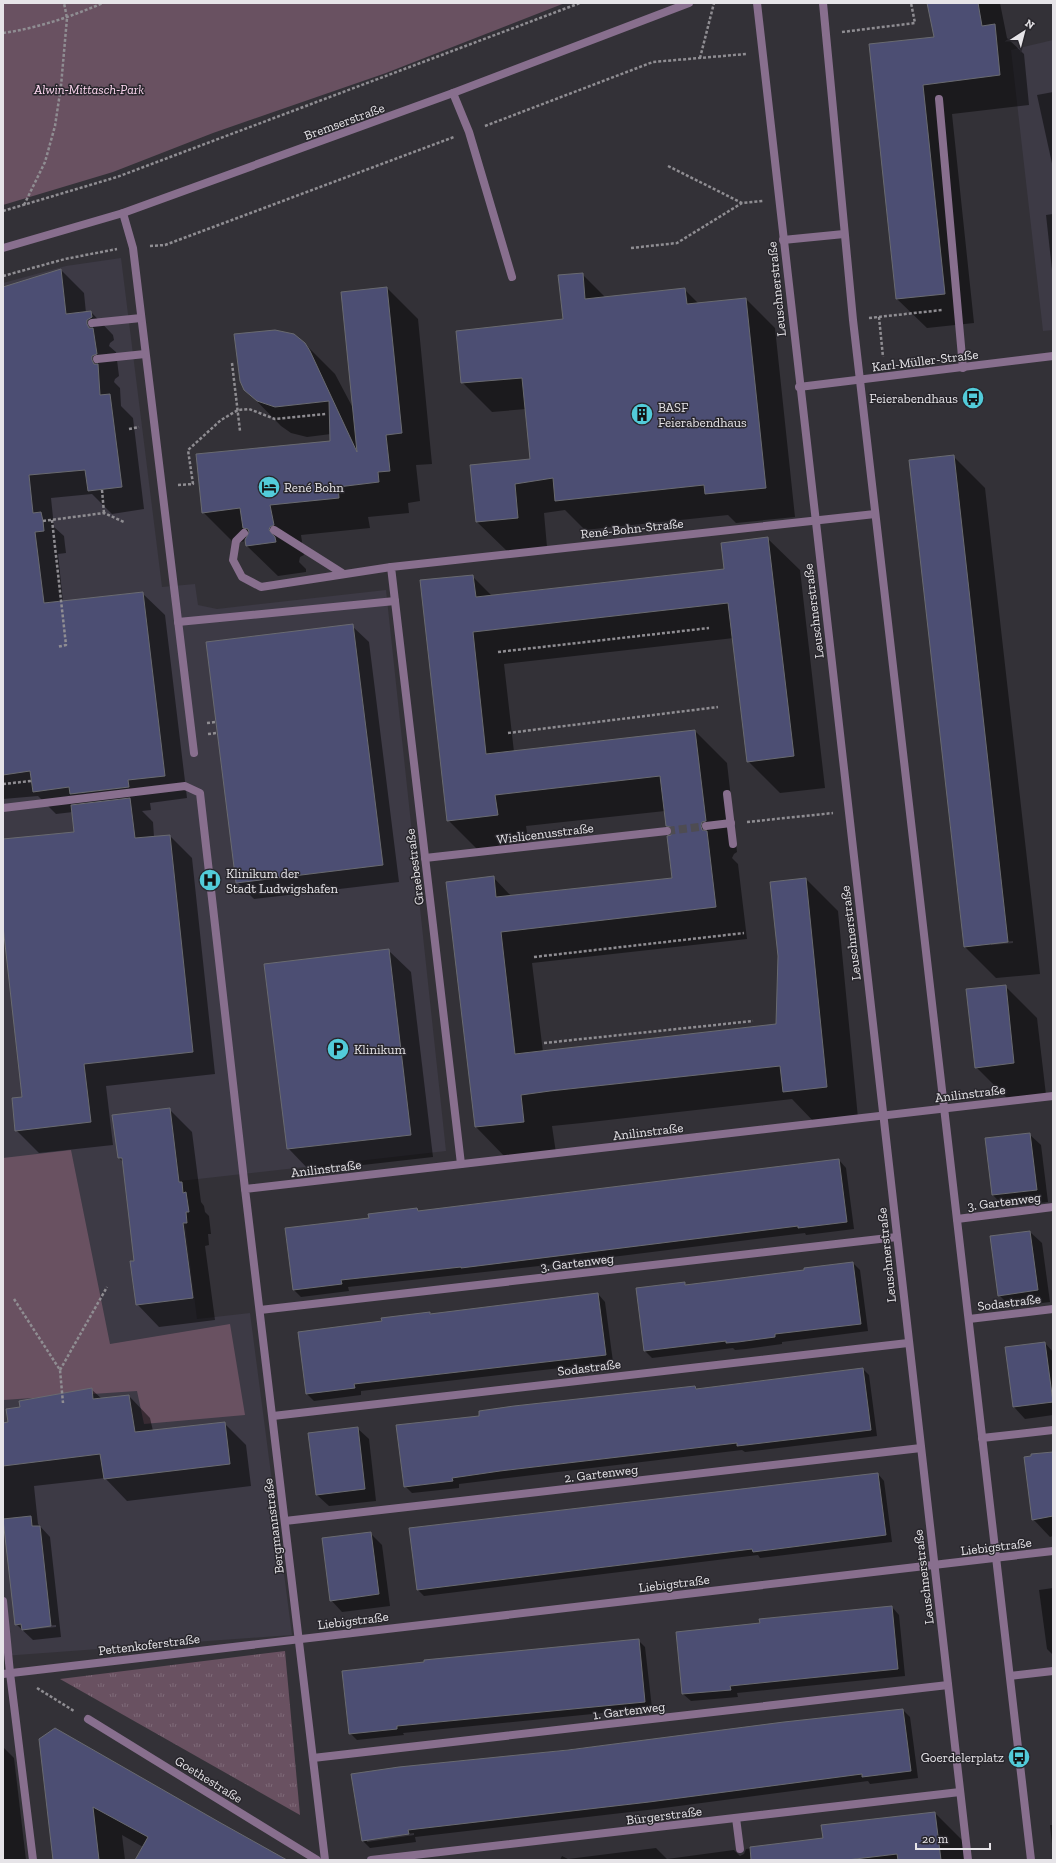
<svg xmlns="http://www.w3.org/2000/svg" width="1056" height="1863" font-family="'Zilla Slab',serif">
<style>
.built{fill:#3d3a45}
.grass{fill:url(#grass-tufts)}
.park{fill:#695161}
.shadow{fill:#0007;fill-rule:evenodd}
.building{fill:#4c4e73;stroke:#696a70}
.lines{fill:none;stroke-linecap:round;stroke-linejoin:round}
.minor-tunnel{stroke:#4e4c52;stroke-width:8;stroke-dasharray:8 4;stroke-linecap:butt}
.path{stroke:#8f8d92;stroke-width:2.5;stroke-dasharray:3 2;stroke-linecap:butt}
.service{stroke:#886f8e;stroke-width:8}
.minor{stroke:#886f8e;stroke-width:8}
.tertiary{stroke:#886f8e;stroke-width:8}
.labels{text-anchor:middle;stroke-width:3;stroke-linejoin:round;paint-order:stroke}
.park-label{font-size:13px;font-style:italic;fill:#fcd6ef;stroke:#29272d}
.street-label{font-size:13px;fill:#e6e4e8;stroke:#29272d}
.poi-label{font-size:13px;fill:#e6e4e8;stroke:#29272d;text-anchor:start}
</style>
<defs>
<pattern id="grass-tufts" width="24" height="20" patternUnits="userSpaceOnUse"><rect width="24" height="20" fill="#695161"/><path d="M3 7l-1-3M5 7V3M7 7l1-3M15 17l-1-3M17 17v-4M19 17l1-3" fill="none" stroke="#7e6a78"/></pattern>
</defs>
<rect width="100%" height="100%" fill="#333137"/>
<g class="built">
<polygon points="1053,40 1053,330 1043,331 1011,50"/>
<polygon points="121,258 162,587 195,584 198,605 217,609 386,590 446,1151 180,1181 197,1319 250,1313 292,1635 3,1656 3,283 66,266"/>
</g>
<polygon class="grass" points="285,1651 300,1815 60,1679"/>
<g class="park">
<polygon points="3,3 565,3 386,73 213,133 113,172 3,205"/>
<polygon points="71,1150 110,1344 230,1324 245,1415 144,1424 137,1391 3,1400 3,1158"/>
</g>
<g class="shadow">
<polygon points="928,3 1000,3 1007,38 1024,54 1029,105 952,114 974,323 927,328 897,299 870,45 935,38"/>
<polygon points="1053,92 1053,168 1037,95"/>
<polygon points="1053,214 1053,279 1046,215"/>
<polygon points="61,270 84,293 86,313 91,312 113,335 114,340 110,343 109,346 116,352 119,376 115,379 114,382 120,388 121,406 133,418 144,509 112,514 92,494 51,498 54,527 64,536 65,545 66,553 58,554 63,602 142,593 165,615 187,798 150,803 151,810 142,811 153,822 154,837 170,836 192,858 215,1074 106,1086 113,1145 39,1153 16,1130 23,1098 3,917 3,840 75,832 73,812 56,814 38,796 3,799 3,288"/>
<polygon points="582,274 606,298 684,289 699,304 746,299 775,328 795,517 736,523 728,515 585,530 565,510 544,513 547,547 507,551 477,522 531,459 526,409 492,412 462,382 564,320"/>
<polygon points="387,288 418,319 432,464 416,465 420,501 408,503 409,513 368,517 370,528 301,535 304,555 300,557 299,562 306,569 306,572 278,576 247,546 246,541 234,543 203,512 331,442 331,434 307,437 291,433 281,426 250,394 304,343 335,374 354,410"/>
<path d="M 953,456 L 985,488 L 1040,974 L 996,978 L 965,947 ZM 1013,941 L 1013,943 L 991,945 L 991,943 Z"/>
<polygon points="768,539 800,570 825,788 780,793 748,761 734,638 504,664 514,752 695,731 727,763 737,852 734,854 732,858 738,864 747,939 532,963 543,1052 777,1025 806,879 838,911 858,1118 815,1123 792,1099 582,1123 552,1126 556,1153 507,1159 476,1127 447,883 493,877 512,897 673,878 673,831 667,825 665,811 526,826 529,847 480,852 448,820 472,576 492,596 725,570"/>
<polygon points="352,626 369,642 399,882 254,899 237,882"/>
<polygon points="388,950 411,972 433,1157 310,1171 288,1148"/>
<polygon points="1005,986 1037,1018 1046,1095 1008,1099 976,1067"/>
<polygon points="169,1109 192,1132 201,1202 204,1206 205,1212 209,1216 211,1234 208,1234 209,1245 205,1246 215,1320 159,1327 137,1304 136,1262 123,1162 119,1158"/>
<polygon points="1029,1134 1041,1145 1048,1202 1004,1207 993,1195 986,1138"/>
<polygon points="839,1160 846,1168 854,1229 806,1235 805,1233 548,1265 348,1287 349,1291 301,1297 294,1290 370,1219 417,1209 419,1212"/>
<polygon points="1030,1232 1042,1243 1050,1302 1011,1307 999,1295 991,1237"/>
<polygon points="853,1263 860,1270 868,1331 782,1342 782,1344 746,1349 735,1350 733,1348 652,1358 644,1350 684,1283 687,1286 805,1271"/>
<polygon points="598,1294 605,1302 613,1362 361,1391 361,1395 314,1401 307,1394 383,1322 430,1313 432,1314"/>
<polygon points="1045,1343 1053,1352 1053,1415 1025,1419 1014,1407 1006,1348"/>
<polygon points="863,1369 869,1375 877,1436 745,1452 742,1450 459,1484 459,1488 412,1493 405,1486 480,1416 695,1387 698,1389"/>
<path d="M 91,1389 L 102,1399 L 129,1396 L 150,1418 L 153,1431 L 224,1423 L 246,1445 L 251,1486 L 127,1501 L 105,1478 L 34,1486 L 38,1524 L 50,1537 L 61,1637 L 33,1640 L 16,1624 L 5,1529 L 3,1527 L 3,1424 L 9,1423 L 21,1408 ZM 56,1625 L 56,1627 L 25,1630 L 25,1628 Z"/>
<polygon points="357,1428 369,1439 376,1501 329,1506 317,1495"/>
<polygon points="1053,1452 1053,1536 1050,1537 1033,1519"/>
<polygon points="878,1474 884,1481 892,1542 760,1558 758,1555 424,1596 417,1589"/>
<polygon points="370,1533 382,1545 390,1606 342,1612 331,1600"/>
<polygon points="1053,1588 1053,1655 1047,1649 1039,1590"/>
<polygon points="892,1607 899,1615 905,1676 737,1693 738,1697 691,1701 683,1694 761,1624"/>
<polygon points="638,1640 645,1647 652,1708 403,1733 404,1735 357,1740 350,1733"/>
<path d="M 903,1710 L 910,1717 L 918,1778 L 870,1784 L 868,1781 L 656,1809 L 415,1837 L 416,1842 L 370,1848 L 363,1841 L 352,1775 ZM 414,1833 L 414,1835 L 367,1842 L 367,1840 Z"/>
<polygon points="40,1740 284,1860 136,1860 143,1847 122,1835 125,1860 54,1860"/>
<polygon points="3,1747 14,1758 26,1860 3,1860"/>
<polygon points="935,1813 964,1842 967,1860 560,1860 562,1856 568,1859 656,1848 667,1859 734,1850 740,1856 744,1854 746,1849 824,1839"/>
<polygon points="1050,1825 1053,1825 1053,1853"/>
</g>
<g class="building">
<polygon points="927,3 978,3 982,26 995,24 1000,75 923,85 945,294 896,299 869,44 934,37"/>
<polygon points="61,269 66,314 91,311 92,317 87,320 87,324 89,328 93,328 97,354 92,356 92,360 94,364 98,364 100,395 110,394 122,487 88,491 85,470 29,475 33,513 41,512 43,521 44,531 35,532 44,603 143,592 165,776 128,780 129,787 70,794 69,787 33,792 30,771 3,775 3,287"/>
<polygon points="583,273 585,299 685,288 687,304 746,298 766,488 705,494 704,485 555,501 553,478 515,484 518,518 476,522 470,465 530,459 522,378 461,383 456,331 563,319 558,275"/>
<polygon points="387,287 402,433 386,435 390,471 378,472 379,482 338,487 339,498 270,505 274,525 270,527 269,530 275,537 276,542 246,546 245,540 249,532 248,529 243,528 240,508 202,513 196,454 330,441 329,401 275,407 257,401 244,390 240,381 234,334 275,330 294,334 305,343 310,351 357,452 341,292"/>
<polygon points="954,455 1008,942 964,947 909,460"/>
<polygon points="768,537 794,756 747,762 728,603 473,632 486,754 695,730 706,821 702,822 701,826 702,830 707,831 716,907 501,932 515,1054 776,1024 778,956 770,882 806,878 827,1087 783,1092 780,1066 550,1091 521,1095 524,1122 475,1127 446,882 494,876 496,897 672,878 667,836 671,835 672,831 671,827 666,826 660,776 495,795 498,815 447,821 420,580 473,575 476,597 724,569 721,543"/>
<polygon points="353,624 383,865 236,883 206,642"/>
<polygon points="130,798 135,838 170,835 193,1052 84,1064 91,1122 15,1131 12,1098 22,1097 3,926 3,839 74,832 71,805"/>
<polygon points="389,949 411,1135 287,1149 264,964"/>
<polygon points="1006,985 1014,1063 975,1068 966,989"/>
<polygon points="170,1108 179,1182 182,1182 183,1193 186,1192 189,1212 186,1212 187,1223 183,1223 193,1298 136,1305 130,1261 134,1261 122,1158 118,1158 112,1115"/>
<polygon points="1030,1133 1037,1190 992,1195 985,1138"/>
<polygon points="839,1159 847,1222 798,1228 798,1226 461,1268 461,1267 341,1280 342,1284 293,1290 285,1228 369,1218 368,1214 417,1208 418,1211"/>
<polygon points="1030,1231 1038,1290 998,1296 990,1236"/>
<polygon points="853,1262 861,1324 775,1334 775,1337 738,1342 726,1343 726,1341 644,1351 636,1288 685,1282 685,1285 804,1270 804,1268"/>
<polygon points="598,1293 606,1355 354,1384 355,1388 306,1394 298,1332 382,1321 381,1318 430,1312 430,1314"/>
<polygon points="1045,1342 1053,1402 1013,1407 1005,1347"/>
<polygon points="863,1368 871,1430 737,1446 737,1443 500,1471 452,1478 453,1481 404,1487 396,1425 479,1416 479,1411 514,1406 695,1386 696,1389"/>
<polygon points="92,1388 93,1399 129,1395 135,1432 225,1422 230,1464 104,1479 100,1454 3,1466 3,1423 8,1422 6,1409 20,1407 19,1401"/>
<polygon points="358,1427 365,1489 316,1495 308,1433"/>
<polygon points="1053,1452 1053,1516 1032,1520 1024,1457 1031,1456 1031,1454"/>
<polygon points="878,1473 886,1535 753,1552 752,1549 417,1590 409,1528"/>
<polygon points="31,1516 32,1526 40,1526 51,1626 22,1630 21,1624 15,1625 3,1519"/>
<polygon points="371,1532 379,1594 330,1601 322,1538"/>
<polygon points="892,1606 898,1669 730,1686 731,1690 682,1694 676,1632 760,1623 759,1619"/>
<polygon points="639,1639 645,1702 397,1726 397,1729 349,1734 342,1671 424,1662 424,1660"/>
<polygon points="903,1709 911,1771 862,1777 862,1774 649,1802 408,1830 409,1834 362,1841 351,1774 399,1767 568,1750 784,1722"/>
<polygon points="55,1728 219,1822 287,1860 135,1860 148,1837 93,1807 99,1860 53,1860 39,1739"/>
<polygon points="935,1812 941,1860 898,1860 897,1854 847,1860 751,1860 750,1847 823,1838 821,1825"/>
</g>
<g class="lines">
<polyline class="minor-tunnel" points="667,831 706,826"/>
<g class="path">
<polyline points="842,32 915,23 911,3"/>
<path d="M 3,33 C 38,28 70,17 103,3"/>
<polyline points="700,58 714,3"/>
<polyline points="485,126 653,62 746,54"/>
<polyline points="668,166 742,203"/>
<polyline points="24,205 45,162 55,126 61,86 67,18 64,3"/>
<polyline points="3,211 117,177 580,3"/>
<polyline points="150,246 165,245 454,137"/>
<polyline points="631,248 677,243 742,203 763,201"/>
<polyline points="3,276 65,259 117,249"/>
<polyline points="879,317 883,357"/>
<polyline points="869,318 942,310"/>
<polyline points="232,363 240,431"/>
<polyline points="129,429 139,427"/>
<polyline points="178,485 193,484 188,450 221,420 238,410 249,409 275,419 326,414"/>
<polyline points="102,490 104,513"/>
<polyline points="52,520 66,645 57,647"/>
<polyline points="43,521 104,513 124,522"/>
<polyline points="498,652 709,628"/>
<polyline points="207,723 216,722"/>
<polyline points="508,733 718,707"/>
<polyline points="208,734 217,733"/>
<polyline points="3,784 31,781"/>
<polyline points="747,822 833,813"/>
<polyline points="534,957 744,933"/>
<polyline points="544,1043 753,1021"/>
<polyline points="14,1299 60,1370 63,1403"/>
<polyline points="60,1370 107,1287"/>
<polyline points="37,1688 74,1711"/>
</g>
<g class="service">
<polyline points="453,93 469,132 512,277"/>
<polyline points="939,99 963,368"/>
<polyline points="123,213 133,248 194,753"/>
<polyline points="783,240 844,234"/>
<polyline points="92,323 141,318"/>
<polyline points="97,359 145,354"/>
<polyline points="274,530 342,573"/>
<polyline points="244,533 236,541 233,560 242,577 261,587 391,567"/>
<polyline points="178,622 395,601"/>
<polyline points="3,808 185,786 200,793 245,1189"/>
<polyline points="3,1601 10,1673"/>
<polyline points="736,1818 740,1849"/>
</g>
<g class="minor">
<polyline points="3,248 123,213 453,93 689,3"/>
<polyline points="727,794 733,844"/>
<polyline points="706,826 731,823"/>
<polyline points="425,858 667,831"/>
<polyline points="461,1164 391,567 875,514"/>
<polyline points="957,1219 1053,1207"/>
<polyline points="260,1310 897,1237"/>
<polyline points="969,1319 1053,1309"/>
<polyline points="273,1416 908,1343"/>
<polyline points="982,1438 1053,1430"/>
<polyline points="285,1521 921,1448"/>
<polyline points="10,1673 33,1860"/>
<polyline points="3,1674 1053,1551"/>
<polyline points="1010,1676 1053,1671"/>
<polyline points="88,1719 317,1860"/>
<polyline points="313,1758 948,1685"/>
<polyline points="325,1860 245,1189 1053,1096"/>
<polyline points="371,1860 960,1792"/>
</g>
<g class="tertiary">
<polyline points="757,3 968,1860"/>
<polyline points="823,3 853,320 1031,1860"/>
<polyline points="799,387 1053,356"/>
</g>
</g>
<defs>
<g id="bus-disc" transform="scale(1.15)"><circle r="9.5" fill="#52cbd9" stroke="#29272d"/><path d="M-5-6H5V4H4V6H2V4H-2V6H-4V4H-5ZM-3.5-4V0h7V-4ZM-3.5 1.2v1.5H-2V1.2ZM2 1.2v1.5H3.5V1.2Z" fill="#111"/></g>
<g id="building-disc" transform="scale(1.15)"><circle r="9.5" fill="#52cbd9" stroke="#29272d"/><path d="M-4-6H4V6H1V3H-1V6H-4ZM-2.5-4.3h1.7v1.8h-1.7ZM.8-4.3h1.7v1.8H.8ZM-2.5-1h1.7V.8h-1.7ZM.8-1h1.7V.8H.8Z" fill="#111"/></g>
<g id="hotel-disc" transform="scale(1.15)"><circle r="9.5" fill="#52cbd9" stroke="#29272d"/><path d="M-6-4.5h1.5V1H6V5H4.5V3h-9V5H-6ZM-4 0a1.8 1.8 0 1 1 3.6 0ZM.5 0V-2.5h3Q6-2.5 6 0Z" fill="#111"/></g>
<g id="hospital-disc" transform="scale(1.15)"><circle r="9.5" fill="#52cbd9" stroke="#29272d"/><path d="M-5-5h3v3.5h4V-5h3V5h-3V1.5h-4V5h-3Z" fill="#111"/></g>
<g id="parking-disc" transform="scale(1.15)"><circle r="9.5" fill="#52cbd9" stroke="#29272d"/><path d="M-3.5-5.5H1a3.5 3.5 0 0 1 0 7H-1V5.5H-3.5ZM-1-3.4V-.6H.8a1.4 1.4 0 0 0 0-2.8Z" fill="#111"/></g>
</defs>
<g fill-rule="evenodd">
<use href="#bus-disc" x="973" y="398"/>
<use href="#building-disc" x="642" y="414"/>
<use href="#hotel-disc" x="269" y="487"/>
<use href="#hospital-disc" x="210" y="880"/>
<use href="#parking-disc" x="338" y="1049"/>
<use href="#bus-disc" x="1019" y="1757"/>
</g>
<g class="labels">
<g class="park-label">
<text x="89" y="94">Alwin-Mittasch-Park</text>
</g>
<g class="street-label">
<text transform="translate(344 121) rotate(-20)" y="5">Bremserstraße</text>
<text transform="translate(776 289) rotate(-96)" y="5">Leuschnerstraße</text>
<text transform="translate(925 360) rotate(-7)" y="5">Karl-Müller-Straße</text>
<text transform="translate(632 528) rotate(-6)" y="5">René-Bohn-Straße</text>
<text transform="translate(813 611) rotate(-97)" y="5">Leuschnerstraße</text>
<text transform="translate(545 833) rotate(-7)" y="5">Wislicenusstraße</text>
<text transform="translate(414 867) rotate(-97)" y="5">Graebestraße</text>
<text transform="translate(850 933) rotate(-97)" y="5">Leuschnerstraße</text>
<text transform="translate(970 1093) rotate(-7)" y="5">Anilinstraße</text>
<text transform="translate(648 1131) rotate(-7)" y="5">Anilinstraße</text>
<text transform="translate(326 1168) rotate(-7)" y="5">Anilinstraße</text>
<text transform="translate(1004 1201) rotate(-7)" y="5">3. Gartenweg</text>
<text transform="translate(886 1255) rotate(-96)" y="5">Leuschnerstraße</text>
<text transform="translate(577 1262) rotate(-7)" y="5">3. Gartenweg</text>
<text transform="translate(1009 1302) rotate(-7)" y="5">Sodastraße</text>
<text transform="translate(589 1367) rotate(-7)" y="5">Sodastraße</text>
<text transform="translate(601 1473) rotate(-7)" y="5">2. Gartenweg</text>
<text transform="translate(273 1526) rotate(-97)" y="5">Bergmannstraße</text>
<text transform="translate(996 1546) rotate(-7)" y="5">Liebigstraße</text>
<text transform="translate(923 1577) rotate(-97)" y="5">Leuschnerstraße</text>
<text transform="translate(674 1583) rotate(-7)" y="5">Liebigstraße</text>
<text transform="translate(353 1620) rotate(-7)" y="5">Liebigstraße</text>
<text transform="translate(149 1644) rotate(-7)" y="5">Pettenkoferstraße</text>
<text transform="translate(629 1710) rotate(-7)" y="5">1. Gartenweg</text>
<text transform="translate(209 1779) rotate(32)" y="5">Goethestraße</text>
<text transform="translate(664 1815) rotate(-7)" y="5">Bürgerstraße</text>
</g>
<g class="poi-label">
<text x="958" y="403" text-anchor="end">Feierabendhaus</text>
<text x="658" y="412">BASF<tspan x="658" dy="15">Feierabendhaus</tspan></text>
<text x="284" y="492">René Bohn</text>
<text x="226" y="878">Klinikum der<tspan x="226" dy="15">Stadt Ludwigshafen</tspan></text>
<text x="354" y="1054">Klinikum</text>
<text x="1004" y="1762" text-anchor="end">Goerdelerplatz</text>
</g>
</g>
<rect width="1056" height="1863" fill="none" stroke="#e6e4e8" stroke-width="8"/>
<g transform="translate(1024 32) rotate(36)" stroke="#29272d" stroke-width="3" paint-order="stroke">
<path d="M0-3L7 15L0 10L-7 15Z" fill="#e6e4e8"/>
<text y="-6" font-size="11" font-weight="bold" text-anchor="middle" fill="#e6e4e8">N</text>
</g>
<path d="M916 1843v6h74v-6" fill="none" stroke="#e6e4e8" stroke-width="2"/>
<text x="922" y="1843" font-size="12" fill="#e6e4e8" stroke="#29272d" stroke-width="3" paint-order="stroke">20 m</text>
</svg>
